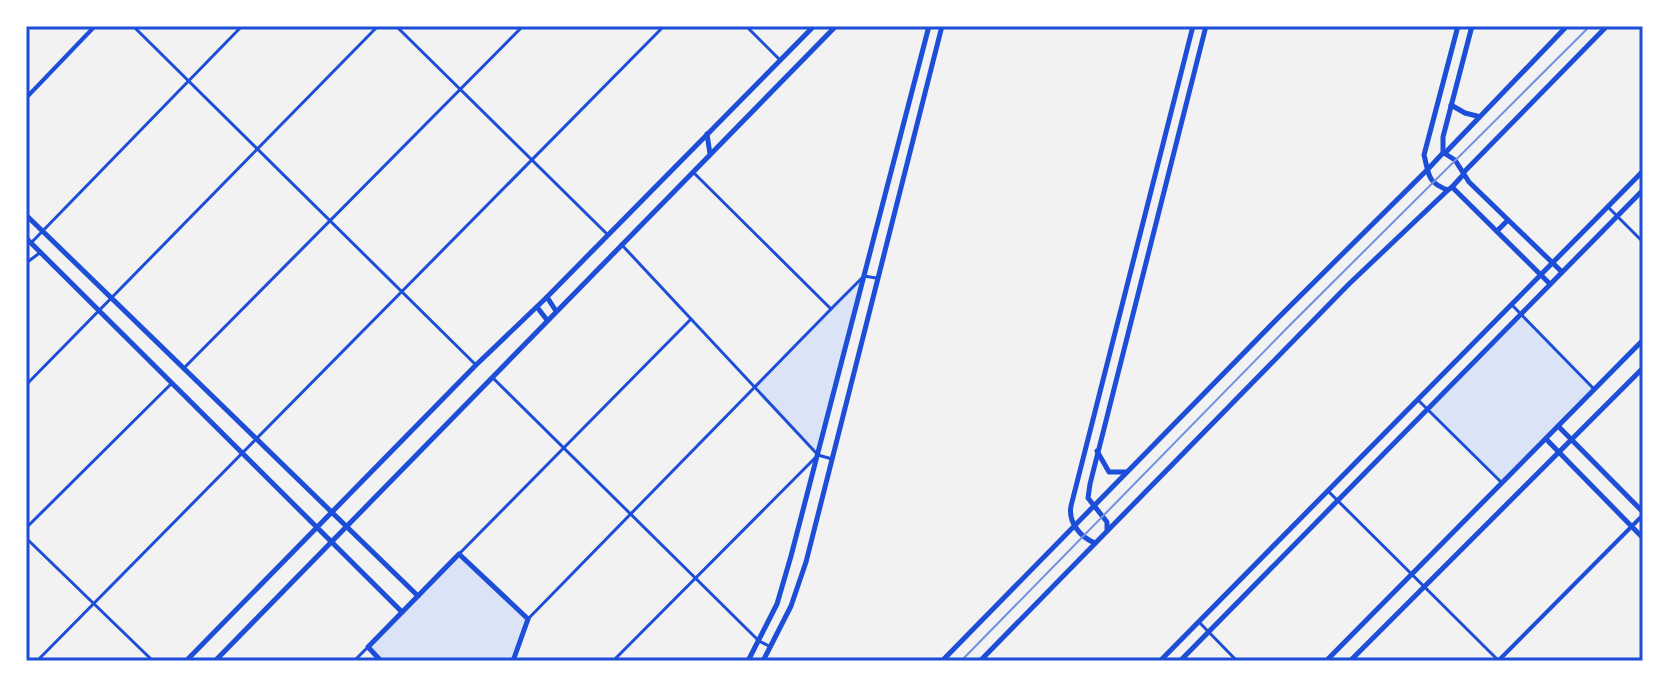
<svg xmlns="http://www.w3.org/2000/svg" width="1669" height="687" font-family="'Exo 2',sans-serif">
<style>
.green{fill:#dbe4f7}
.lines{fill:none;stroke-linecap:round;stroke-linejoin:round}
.minor{stroke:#1d4ed8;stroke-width:3}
.tertiary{stroke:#1d4ed8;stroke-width:4}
.secondary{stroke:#1d4ed8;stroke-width:5}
.primary{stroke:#1d4ed8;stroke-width:5}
.rail{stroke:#7290e2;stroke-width:2}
.neatline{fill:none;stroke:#1d4ed8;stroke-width:3}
</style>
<rect width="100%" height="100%" fill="#f2f2f2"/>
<g class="green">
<polygon points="864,276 818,455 753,386"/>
<polygon points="1521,314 1594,389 1502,483 1427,408"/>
<polygon points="459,554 528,619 513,661 381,661 368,647"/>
</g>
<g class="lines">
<g class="minor">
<polyline points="133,26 476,365"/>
<polyline points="396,26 607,234"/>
<polyline points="746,26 780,60"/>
<polyline points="694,173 831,309"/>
<polyline points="1609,208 1643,242"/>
<polyline points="31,243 242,26"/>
<polyline points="621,244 818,455"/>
<polyline points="26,263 41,252"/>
<polyline points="1512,305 1593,388"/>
<polyline points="185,367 523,26"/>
<polyline points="492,377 759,641 771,647"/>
<polyline points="26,385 378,26"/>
<polyline points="1418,400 1501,482"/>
<polyline points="818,455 832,459"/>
<polyline points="1329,492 1499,661"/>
<polyline points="26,528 172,383"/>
<polyline points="26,538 153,661"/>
<polyline points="460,553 691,319"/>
<polyline points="528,619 831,309 864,276 876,278"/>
<polyline points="1199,622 1237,661"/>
<polyline points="37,661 664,26"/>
<polyline points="354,661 368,647"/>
<polyline points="613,661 815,458"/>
</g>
<g class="tertiary">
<polyline points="26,98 95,26"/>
<polyline points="1498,661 1643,515"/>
</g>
<g class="secondary">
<path d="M 1458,26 L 1424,155 C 1429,174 1427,183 1448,190 L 1452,187 L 1550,284"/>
<polyline points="1451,105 1465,113 1477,116"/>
<polyline points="1446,152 1567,26"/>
<polyline points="1443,153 1443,137 1472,26"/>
<polyline points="1444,153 1455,160 1469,182 1562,272"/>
<polyline points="1428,169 1443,153"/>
<polyline points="1464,172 1607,26"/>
<polyline points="1452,187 1463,175"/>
<polyline points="26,215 418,596"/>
<polyline points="1497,231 1508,220"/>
<polyline points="26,238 402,612"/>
<polyline points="1558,426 1643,512"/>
<polyline points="1546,439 1643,538"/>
<polyline points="1097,451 1109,472 1126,472"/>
<polyline points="1107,529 1107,522 1088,498 1090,484 1206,26"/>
<path d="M 1095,543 C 1080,537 1068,522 1071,506 L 1193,26"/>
<polyline points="381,661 368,647 459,554 528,619 513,661"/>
<polyline points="748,661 777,604 791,556 929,26"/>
<polyline points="763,661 791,606 806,562 942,26"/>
<polyline points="942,661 1278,318 1426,171"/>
<polyline points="980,661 1349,284 1448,190"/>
<polyline points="1160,661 1643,171"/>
<polyline points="1180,661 1643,190"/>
<polyline points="1326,661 1643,340"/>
<polyline points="1350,661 1643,368"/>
</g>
<g class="primary">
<polyline points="707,134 710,154"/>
<polyline points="547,297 556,311"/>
<polyline points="537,307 547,320"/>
<polyline points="186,661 476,365 547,297 814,26"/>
<polyline points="215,661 836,26"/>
</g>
<polyline class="rail" points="961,661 1288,327 1590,26"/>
</g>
<rect width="1669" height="687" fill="none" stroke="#ffffff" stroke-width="56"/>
<rect x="28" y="28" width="1613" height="631" class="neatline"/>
</svg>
